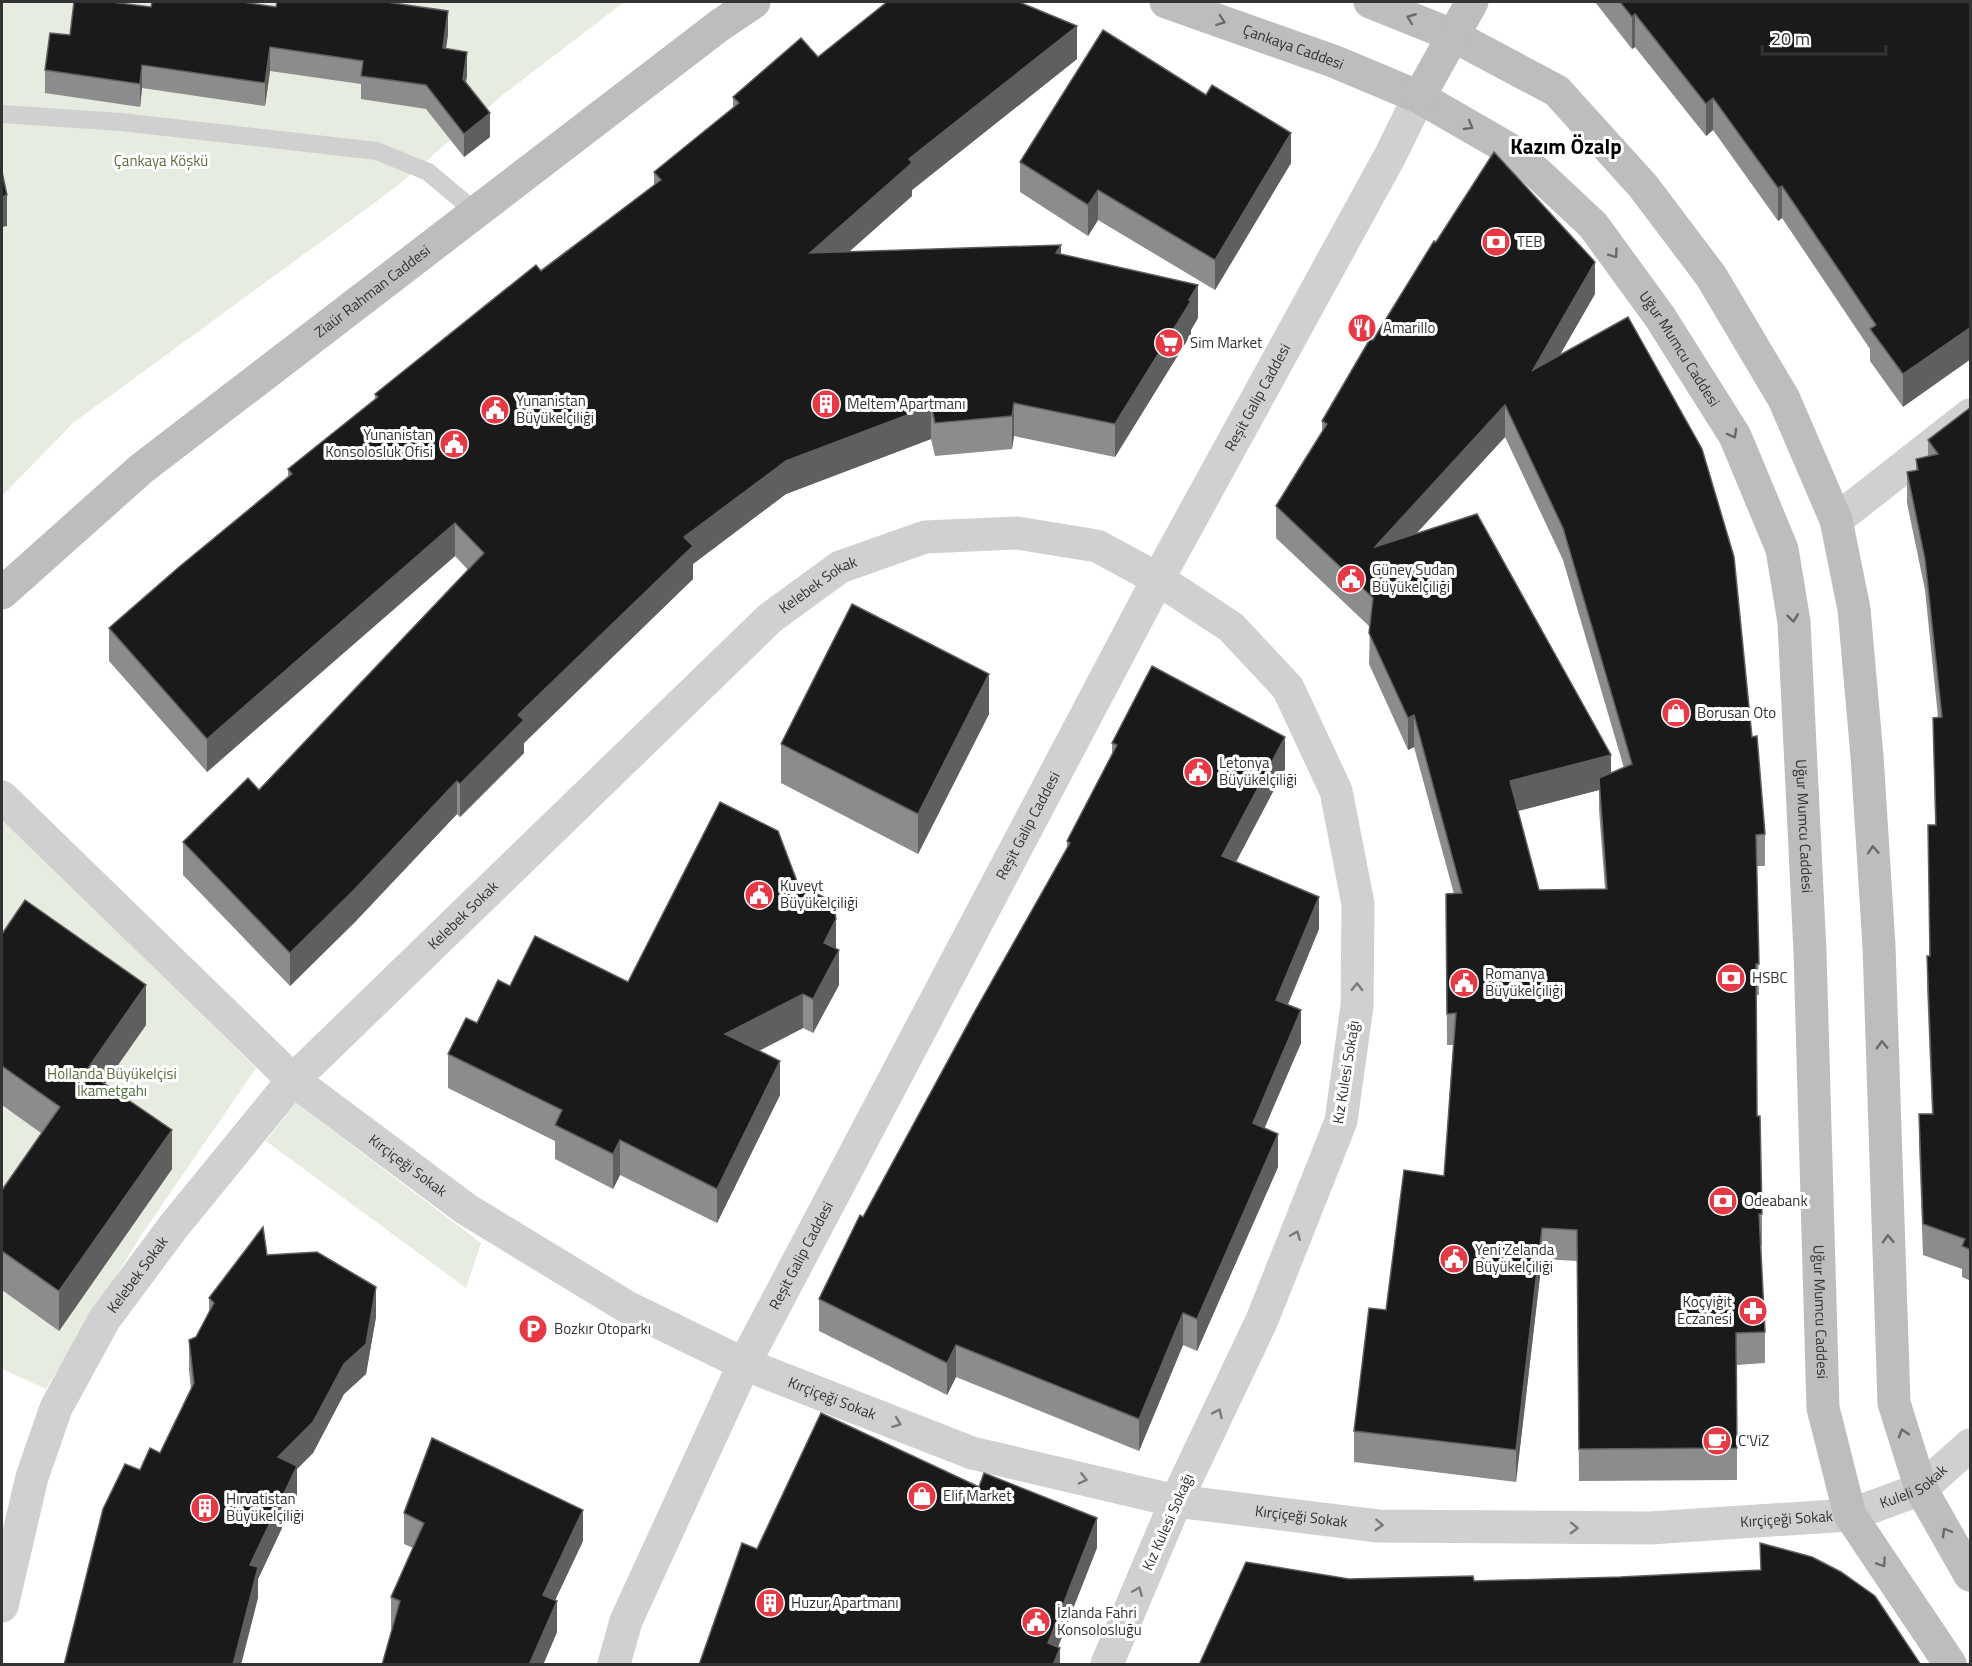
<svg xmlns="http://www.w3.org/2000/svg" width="1972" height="1666" font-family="'Titillium Web',sans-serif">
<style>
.green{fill:#e6ecdf}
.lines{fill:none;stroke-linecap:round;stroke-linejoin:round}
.service{stroke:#d0d0d0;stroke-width:18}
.minor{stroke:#d0d0d0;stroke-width:33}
.tertiary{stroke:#d0d0d0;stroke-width:33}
.secondary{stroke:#bdbdbd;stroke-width:33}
.wall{fill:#8c8c8c;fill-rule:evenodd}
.shaded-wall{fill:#5f5f5f}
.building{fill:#1a1a1a;stroke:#5f5f5f;stroke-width:1.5;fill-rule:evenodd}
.oneway{stroke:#6a6a6a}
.oneway2{stroke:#7a7a7a}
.labels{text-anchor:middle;stroke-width:6;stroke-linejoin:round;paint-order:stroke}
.street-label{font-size:15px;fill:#333;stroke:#fff}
.park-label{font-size:15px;fill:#56703f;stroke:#fff}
.poi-label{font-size:15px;fill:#333;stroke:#fff;text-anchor:start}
.district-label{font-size:21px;font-weight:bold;fill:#000;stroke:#fff}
</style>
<rect width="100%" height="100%" fill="#fff"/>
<g class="green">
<polygon points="2,2 624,2 504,94 396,187 73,423 2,496"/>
<polygon points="2,819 256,1068 142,1234 46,1389 2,1369"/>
<polygon points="296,1103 481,1243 466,1288 266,1141"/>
</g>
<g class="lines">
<polyline class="service" points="2,114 121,122 377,151 428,172 477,213"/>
<g class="minor">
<polyline points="1836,520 1970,415"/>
<path id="s1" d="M 2,797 L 293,1080 L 466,1209 L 627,1307 L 744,1364 L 972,1453 L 1176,1501 L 1378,1526 L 1650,1528 L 1850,1515"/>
<path id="s2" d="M 2,1606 L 32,1477 L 56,1408 L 104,1320 L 173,1227 L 293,1080 L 770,618 L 840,567 L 925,537 L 1017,533 L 1097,546 L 1158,579 L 1231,627 L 1288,688 L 1336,791 L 1358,904 L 1357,1006 L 1341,1121 L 1262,1320 L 1176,1501 L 1107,1664"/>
<path id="s3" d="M 614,1664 L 626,1621 L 744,1364 L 1158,579 L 1390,156 L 1419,97"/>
</g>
<path class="tertiary" id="s4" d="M 1850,1515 L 1921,1489 L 1970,1445"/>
<g class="secondary">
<path id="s5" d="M 1166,2 L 1333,61 L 1419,97 L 1516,153 L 1593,225 L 1660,317 L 1735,436 L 1782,549 L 1794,622 L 1810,952 L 1823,1408 L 1850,1515 L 1950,1664"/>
<polyline points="1370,2 1452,35 1557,91 1643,186 1711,276 1784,399 1836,520 1854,609 1867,756 1879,946 1894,1403 1921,1489 1970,1575"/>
<polyline points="1419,97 1472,2"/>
<path id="s6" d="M 2,593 L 141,469 L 720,25 L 754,2"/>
</g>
</g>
<g class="wall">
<polygon points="1595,2 1971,2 1903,407 1870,361 1870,349 1782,218 1778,221 1713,130 1706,136 1635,47 1632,49"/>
<polygon points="151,7 448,34 446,48 467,75 466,82 490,137 464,157 426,109 361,99 361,84 270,71 265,106 142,88 140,107 45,93 45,70 70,35"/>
<polygon points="818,57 1077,59 912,190 912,196 849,252 1061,255 1198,318 1191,330 1191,334 1115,457 1014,436 1012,449 935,456 931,439 786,494 693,564 693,579 524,743 524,753 460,817 457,814 355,922 290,986 183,875 183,842 259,790 468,570 455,556 207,772 109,661 109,628 288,476 288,469 375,399 375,394 654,185 654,172 733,108 733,97"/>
<polygon points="1020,162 1291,163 1215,290 1098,220 1088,236 1020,192"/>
<path d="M 1436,242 L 1595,294 L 1559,355 L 1752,737 L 1765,834 L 1765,866 L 1757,866 L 1759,995 L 1756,995 L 1757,1116 L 1762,1214 L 1762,1246 L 1761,1246 L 1765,1332 L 1765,1363 L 1737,1365 L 1737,1480 L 1579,1481 L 1577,1261 L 1542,1259 L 1516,1482 L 1354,1462 L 1354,1431 L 1386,1310 L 1444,1176 L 1453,1045 L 1447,1045 L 1446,894 L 1454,894 L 1414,747 L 1408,750 L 1369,664 L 1370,627 L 1276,538 L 1276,506 L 1322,433 L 1322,421 ZM 1505,437 L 1563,560 L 1624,768 L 1611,773 L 1417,533 ZM 1599,790 L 1599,810 L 1605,889 L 1539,890 L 1518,811 Z"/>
<polygon points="1971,407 1971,1281 1962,1277 1962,1269 1923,1255 1919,1146 1919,1114 1932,1114 1927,987 1927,956 1929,956 1935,825 1933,718 1938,717 1925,590 1907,503 1907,472 1916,470 1916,459 1928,456 1928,440"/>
<polygon points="989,714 918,854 781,783 781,744"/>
<polygon points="1112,743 1285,769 1236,862 1319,929 1288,1005 1301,1043 1264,1128 1278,1167 1197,1351 1183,1345 1139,1451 956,1377 947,1395 819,1331 819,1299 1067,847 1067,841 1112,755"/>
<polygon points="798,884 836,949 839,985 813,1033 803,1028 759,1051 780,1095 717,1223 620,1175 613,1189 555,1159 555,1141 448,1088 448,1054 510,986 628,982"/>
<polygon points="2,934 146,1025 105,1084 172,1169 59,1331 2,1290 2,1190 41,1133 2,1105"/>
<polygon points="267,1255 376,1317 366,1374 344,1394 313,1453 297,1469 297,1496 258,1579 258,1598 140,1470 160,1453 191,1389 189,1370 189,1340 196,1337 209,1311 209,1298"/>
<polygon points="404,1513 583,1541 555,1600 557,1632 543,1665 382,1665 392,1628 391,1628 391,1597 413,1548 404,1544"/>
</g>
<g class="shaded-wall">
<polygon points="448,11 448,34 443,71 443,48"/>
<polygon points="1635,14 1635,47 1632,49 1632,17"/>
<polygon points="1077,26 1077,59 912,190 912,196 810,286 810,253 909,159"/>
<polygon points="270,47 270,71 265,106 265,83"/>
<polygon points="467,52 467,75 463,102 463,79"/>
<polygon points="142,65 142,88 140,107 140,84"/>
<polygon points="1713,98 1713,130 1706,136 1706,104"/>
<polygon points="490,113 490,137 464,157 464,134"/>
<polygon points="1291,133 1291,163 1215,290 1215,260"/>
<polygon points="1782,186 1782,218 1778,221 1778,188"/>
<polygon points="1098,190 1098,220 1088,236 1088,205"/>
<polygon points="7,195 7,226 2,227 2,197"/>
<polygon points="1061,245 1061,278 1056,253"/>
<polygon points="1595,262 1595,294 1533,402 1533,370"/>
<polygon points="1198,285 1198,318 1191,330 1191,334 1115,457 1115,424"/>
<polygon points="1971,327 1971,359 1903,407 1903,374"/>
<polygon points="1014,403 1014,436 1012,449 1012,416"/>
<polygon points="1505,405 1505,437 1375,578 1375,547"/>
<polygon points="931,406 931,439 786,494 693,564 693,579 524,743 524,753 460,817 460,784 518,715 684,537 786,461"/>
<polygon points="455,523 455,556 207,772 207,739"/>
<polygon points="989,674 989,714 918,854 918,814"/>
<polygon points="1414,715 1414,747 1408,750 1408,718"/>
<polygon points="1285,737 1285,769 1222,888 1222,856"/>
<polygon points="1611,755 1611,787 1599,778 1599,790 1510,813 1510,781"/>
<polygon points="457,781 457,814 355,922 290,986 290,953"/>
<polygon points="1319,897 1319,929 1276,1032 1276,1000"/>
<polygon points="836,919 836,954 824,943"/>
<polygon points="839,950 839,985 813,1033 813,999"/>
<polygon points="146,985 146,1025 86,1110 86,1071"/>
<polygon points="803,994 803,1028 725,1068 725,1034"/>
<polygon points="1301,1010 1301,1043 1253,1155 1253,1123"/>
<polygon points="780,1061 780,1095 717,1223 717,1189"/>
<polygon points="172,1130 172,1169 59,1331 59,1291"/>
<polygon points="1278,1134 1278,1167 1197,1351 1197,1319"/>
<polygon points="620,1140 620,1175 613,1189 613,1154"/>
<polygon points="1542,1228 1542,1259 1516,1482 1516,1450"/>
<polygon points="376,1287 376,1317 366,1374 344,1394 313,1453 297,1469 297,1496 258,1579 258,1598 241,1665 233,1665 250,1565 278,1457"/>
<polygon points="1183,1313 1183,1345 1139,1451 1139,1419"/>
<polygon points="956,1345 956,1377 947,1395 947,1363"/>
<polygon points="583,1510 583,1541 543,1626 543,1595"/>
<polygon points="1097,1518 1097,1548 1051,1665 1048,1643"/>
<polygon points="557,1601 557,1632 543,1665 529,1665"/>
<polygon points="1060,1648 1060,1665 1053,1665"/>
</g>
<g class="building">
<polygon points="74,2 111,2 151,7 152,2 242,2 276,7 277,2 386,2 448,11 443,48 467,52 463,79 490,113 464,134 426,85 361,76 363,61 270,47 265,83 142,65 140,84 45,70 50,33 70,35"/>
<polygon points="887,2 1019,2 1077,26 909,159 912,163 810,253 1061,245 1056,253 1198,285 1189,300 1191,301 1115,424 1014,403 1012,416 935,423 931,406 786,461 684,537 693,546 518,715 524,720 460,784 457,781 355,889 290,953 183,842 248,778 259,790 484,553 455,523 207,739 109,628 179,567 292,474 288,469 378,397 375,394 536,265 541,271 661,180 654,172 739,103 733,97 801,38 818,57"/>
<polygon points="1620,2 1971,2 1971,327 1903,374 1870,329 1876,325 1782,186 1778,188 1713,98 1706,104 1635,14 1632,17"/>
<polygon points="1103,30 1206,95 1212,85 1291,133 1215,260 1098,190 1088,205 1020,162"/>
<path d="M 1494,152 L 1595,262 L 1533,370 L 1628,317 L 1702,449 L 1734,557 L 1752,737 L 1757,736 L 1765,834 L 1756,835 L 1759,964 L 1756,964 L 1757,1116 L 1760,1116 L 1762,1214 L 1759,1214 L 1765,1332 L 1736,1333 L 1737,1448 L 1579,1449 L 1577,1230 L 1542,1228 L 1516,1450 L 1354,1431 L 1369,1308 L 1386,1310 L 1404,1170 L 1444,1176 L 1456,1013 L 1447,1014 L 1446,894 L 1462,893 L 1414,715 L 1408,718 L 1369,633 L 1373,598 L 1276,506 L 1327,424 L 1322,421 L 1370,339 L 1373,340 L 1434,241 L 1436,242 ZM 1505,405 L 1563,528 L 1632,764 L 1599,778 L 1607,889 L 1539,890 L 1510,781 L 1611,755 L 1477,514 L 1375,547 Z"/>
<polygon points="2,172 7,195 2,197"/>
<polygon points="1971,407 1971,1250 1962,1246 1965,1239 1923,1224 1919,1114 1933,1114 1927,956 1930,956 1928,825 1936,825 1933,718 1942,717 1925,559 1907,472 1918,470 1916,459 1938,454 1928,440"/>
<polygon points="852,604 989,674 918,814 781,744"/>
<polygon points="1152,666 1285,737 1222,856 1319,897 1276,1000 1301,1010 1253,1123 1278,1134 1197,1319 1183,1313 1139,1419 956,1345 947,1363 819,1299 860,1215 863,1217 975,1011 1070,843 1067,841 1117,745 1112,743"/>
<polygon points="720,802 778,831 798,884 833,902 836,919 824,943 839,950 813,999 803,994 725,1034 780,1061 717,1189 620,1140 613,1154 555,1125 562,1110 448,1054 466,1018 477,1023 498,980 510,986 535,936 628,982"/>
<polygon points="25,900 146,985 86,1071 172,1130 59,1291 2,1251 2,1190 60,1107 2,1066 2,934"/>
<polygon points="263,1227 267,1255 317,1252 376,1287 366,1344 344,1364 313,1422 278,1457 297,1466 250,1565 258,1567 233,1665 64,1665 103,1509 125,1464 140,1470 150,1448 160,1453 194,1383 189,1340 196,1337 214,1303 209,1298"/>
<polygon points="821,1413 979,1487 984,1473 1097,1518 1048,1643 1060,1648 1053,1665 699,1665 742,1543 757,1549"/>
<polygon points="432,1438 583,1510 543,1595 557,1601 529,1665 382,1665 400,1601 391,1597 424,1523 404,1513"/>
<polygon points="1760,1543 1812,1557 1841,1572 1875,1596 1921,1665 1199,1665 1246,1562 1349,1579 1473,1576 1474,1581 1620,1577 1761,1570"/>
</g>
<defs><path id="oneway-chevron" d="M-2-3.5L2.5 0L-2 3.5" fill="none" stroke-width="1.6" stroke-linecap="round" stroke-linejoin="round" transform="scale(1.5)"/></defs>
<g class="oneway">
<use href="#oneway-chevron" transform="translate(1411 18) rotate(-158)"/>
<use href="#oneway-chevron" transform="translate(1221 21) rotate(20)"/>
<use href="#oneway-chevron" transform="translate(1469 126) rotate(30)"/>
<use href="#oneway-chevron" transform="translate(1614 254) rotate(54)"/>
<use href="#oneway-chevron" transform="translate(1733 434) rotate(61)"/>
<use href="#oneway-chevron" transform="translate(1793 618) rotate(83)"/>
<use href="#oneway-chevron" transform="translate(1873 850) rotate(-94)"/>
<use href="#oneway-chevron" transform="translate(1882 1045) rotate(-92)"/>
<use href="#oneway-chevron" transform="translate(1888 1239) rotate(-92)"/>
<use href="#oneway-chevron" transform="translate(1903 1433) rotate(-108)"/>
<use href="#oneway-chevron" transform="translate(1946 1532) rotate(-120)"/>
<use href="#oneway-chevron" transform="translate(1882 1563) rotate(56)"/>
</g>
<g class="oneway2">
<use href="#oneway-chevron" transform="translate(1357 987) rotate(-89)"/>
<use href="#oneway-chevron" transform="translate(1296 1235) rotate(-68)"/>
<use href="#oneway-chevron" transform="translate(1218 1413) rotate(-65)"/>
<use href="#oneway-chevron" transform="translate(897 1423) rotate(21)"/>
<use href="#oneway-chevron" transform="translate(1083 1479) rotate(13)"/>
<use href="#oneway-chevron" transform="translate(1379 1525) rotate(4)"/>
<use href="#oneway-chevron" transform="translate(1574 1528) rotate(1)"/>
<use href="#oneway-chevron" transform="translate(1138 1591) rotate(-67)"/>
</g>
<defs>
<g id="bank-disc" transform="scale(1.5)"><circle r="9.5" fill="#e63946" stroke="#fff"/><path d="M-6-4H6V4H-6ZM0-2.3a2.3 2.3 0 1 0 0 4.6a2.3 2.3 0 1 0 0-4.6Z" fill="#fff"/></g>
<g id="restaurant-disc" transform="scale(1.5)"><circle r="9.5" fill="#e63946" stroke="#fff"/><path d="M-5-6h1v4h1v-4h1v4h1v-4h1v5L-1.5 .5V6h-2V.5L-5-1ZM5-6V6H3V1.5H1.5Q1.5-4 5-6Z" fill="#fff"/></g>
<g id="supermarket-disc" transform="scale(1.5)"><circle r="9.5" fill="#e63946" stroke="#fff"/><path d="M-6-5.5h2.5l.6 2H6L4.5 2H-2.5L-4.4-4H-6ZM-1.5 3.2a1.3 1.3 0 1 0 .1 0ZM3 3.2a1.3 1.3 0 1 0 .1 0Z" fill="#fff"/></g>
<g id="building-disc" transform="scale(1.5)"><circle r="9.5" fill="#e63946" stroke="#fff"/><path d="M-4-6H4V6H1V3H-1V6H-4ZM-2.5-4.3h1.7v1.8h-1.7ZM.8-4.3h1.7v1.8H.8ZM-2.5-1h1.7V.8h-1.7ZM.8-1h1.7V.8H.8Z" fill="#fff"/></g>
<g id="civic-disc" transform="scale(1.5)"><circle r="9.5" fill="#e63946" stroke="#fff"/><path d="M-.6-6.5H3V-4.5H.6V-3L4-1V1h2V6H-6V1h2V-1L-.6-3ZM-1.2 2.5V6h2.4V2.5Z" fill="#fff"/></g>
<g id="shop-disc" transform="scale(1.5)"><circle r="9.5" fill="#e63946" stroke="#fff"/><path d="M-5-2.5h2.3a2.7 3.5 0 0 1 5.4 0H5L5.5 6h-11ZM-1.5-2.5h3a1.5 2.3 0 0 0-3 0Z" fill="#fff"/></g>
<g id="pharmacy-disc" transform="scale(1.5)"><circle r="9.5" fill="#e63946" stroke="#fff"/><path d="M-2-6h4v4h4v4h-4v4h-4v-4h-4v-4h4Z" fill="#fff"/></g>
<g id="parking-disc" transform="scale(1.5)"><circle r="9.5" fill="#e63946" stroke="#fff"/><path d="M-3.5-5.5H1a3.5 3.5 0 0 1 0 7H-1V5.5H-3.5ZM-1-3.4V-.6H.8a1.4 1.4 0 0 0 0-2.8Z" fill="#fff"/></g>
<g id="cafe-disc" transform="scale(1.5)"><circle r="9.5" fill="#e63946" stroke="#fff"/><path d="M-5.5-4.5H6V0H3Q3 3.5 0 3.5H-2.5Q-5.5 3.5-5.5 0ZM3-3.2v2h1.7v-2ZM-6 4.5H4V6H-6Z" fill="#fff"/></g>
</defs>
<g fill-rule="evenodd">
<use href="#bank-disc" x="1496" y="242"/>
<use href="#restaurant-disc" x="1362" y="328"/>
<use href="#supermarket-disc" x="1169" y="343"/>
<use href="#building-disc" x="826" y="404"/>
<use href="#civic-disc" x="495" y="410"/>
<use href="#civic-disc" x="454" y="444"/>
<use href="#civic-disc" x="1351" y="579"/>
<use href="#shop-disc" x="1676" y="713"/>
<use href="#civic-disc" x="1198" y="772"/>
<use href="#civic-disc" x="759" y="895"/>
<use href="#bank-disc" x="1731" y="978"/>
<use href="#civic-disc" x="1464" y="983"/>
<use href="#bank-disc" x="1723" y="1201"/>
<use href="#civic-disc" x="1454" y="1259"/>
<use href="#pharmacy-disc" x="1753" y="1311"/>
<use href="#parking-disc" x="533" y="1329"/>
<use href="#cafe-disc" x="1717" y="1441"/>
<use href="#shop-disc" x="922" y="1496"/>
<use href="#building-disc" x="205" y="1508"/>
<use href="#building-disc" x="770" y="1603"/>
<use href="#civic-disc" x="1036" y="1622"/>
</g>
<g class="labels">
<g class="street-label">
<text dy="5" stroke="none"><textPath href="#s5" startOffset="135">Çankaya Caddesi</textPath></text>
<text dy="5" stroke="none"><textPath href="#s6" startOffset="478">Ziaür Rahman Caddesi</textPath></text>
<text dy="5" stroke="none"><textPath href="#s5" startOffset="639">Uğur Mumcu Caddesi</textPath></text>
<text dy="5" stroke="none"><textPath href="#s3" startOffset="1422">Reşit Galip Caddesi</textPath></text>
<text dy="5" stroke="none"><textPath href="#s2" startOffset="1334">Kelebek Sokak</textPath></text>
<text dy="5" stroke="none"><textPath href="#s3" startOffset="936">Reşit Galip Caddesi</textPath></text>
<text dy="5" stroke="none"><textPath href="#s5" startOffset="1143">Uğur Mumcu Caddesi</textPath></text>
<text dy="5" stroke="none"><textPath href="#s2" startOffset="848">Kelebek Sokak</textPath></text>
<text transform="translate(1346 1072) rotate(-81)" y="5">Kız Kulesi Sokağı</text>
<text dy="5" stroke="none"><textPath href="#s1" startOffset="549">Kırçiçeği Sokak</textPath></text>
<text dy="5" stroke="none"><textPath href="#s3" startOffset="450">Reşit Galip Caddesi</textPath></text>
<text dy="5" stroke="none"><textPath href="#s2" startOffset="362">Kelebek Sokak</textPath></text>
<text dy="5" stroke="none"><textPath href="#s5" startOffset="1629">Uğur Mumcu Caddesi</textPath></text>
<text dy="5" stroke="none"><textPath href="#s1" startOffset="1035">Kırçiçeği Sokak</textPath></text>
<text dy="5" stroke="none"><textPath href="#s4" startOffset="70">Kuleli Sokak</textPath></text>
<text dy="5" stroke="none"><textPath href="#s1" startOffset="1521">Kırçiçeği Sokak</textPath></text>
<text dy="5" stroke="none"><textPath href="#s1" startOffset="2007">Kırçiçeği Sokak</textPath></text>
<text transform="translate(1168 1522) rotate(-66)" y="5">Kız Kulesi Sokağı</text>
</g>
<g class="park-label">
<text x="161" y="166">Çankaya Köşkü</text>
<text x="112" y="1079">Hollanda Büyükelçisi<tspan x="112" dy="17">İkametgahı</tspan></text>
</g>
<g class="poi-label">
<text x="1517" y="247">TEB</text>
<text x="1383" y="333">Amarillo</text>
<text x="1190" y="348">Sim Market</text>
<text x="516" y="406">Yunanistan<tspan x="516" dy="17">Büyükelçiliği</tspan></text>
<text x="847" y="409">Meltem Apartmanı</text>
<text x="433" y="440" text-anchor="end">Yunanistan<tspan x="433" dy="17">Konsolosluk Ofisi</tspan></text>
<text x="1372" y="575">Güney Sudan<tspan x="1372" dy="17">Büyükelçiliği</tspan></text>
<text x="1697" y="718">Borusan Oto</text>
<text x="1219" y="768">Letonya<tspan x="1219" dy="17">Büyükelçiliği</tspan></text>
<text x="780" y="891">Kuveyt<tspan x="780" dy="17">Büyükelçiliği</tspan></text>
<text x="1485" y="979">Romanya<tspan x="1485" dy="17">Büyükelçiliği</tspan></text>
<text x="1752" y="983">HSBC</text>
<text x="1744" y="1206">Odeabank</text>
<text x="1475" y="1255">Yeni Zelanda<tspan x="1475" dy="17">Büyükelçiliği</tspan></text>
<text x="1732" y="1307" text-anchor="end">Koçyiğit<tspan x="1732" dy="17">Eczanesi</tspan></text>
<text x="554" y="1334">Bozkır Otoparkı</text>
<text x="1738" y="1446">C'ViZ</text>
<text x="943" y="1501">Elif Market</text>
<text x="226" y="1504">Hırvatistan<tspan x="226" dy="17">Büyükelçiliği</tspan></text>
<text x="791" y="1608">Huzur Apartmanı</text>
<text x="1057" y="1618">İzlanda Fahri<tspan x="1057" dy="17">Konsolosluğu</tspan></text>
</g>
<g class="district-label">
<text x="1566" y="154">Kazım Özalp</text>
</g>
</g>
<rect width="1972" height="1666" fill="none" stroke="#333333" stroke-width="6"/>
<path d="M1762 45v9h124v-9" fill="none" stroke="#333333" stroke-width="3"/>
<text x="1771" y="45" font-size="18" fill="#333333" stroke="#ffffff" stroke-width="4.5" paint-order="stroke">20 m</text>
</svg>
